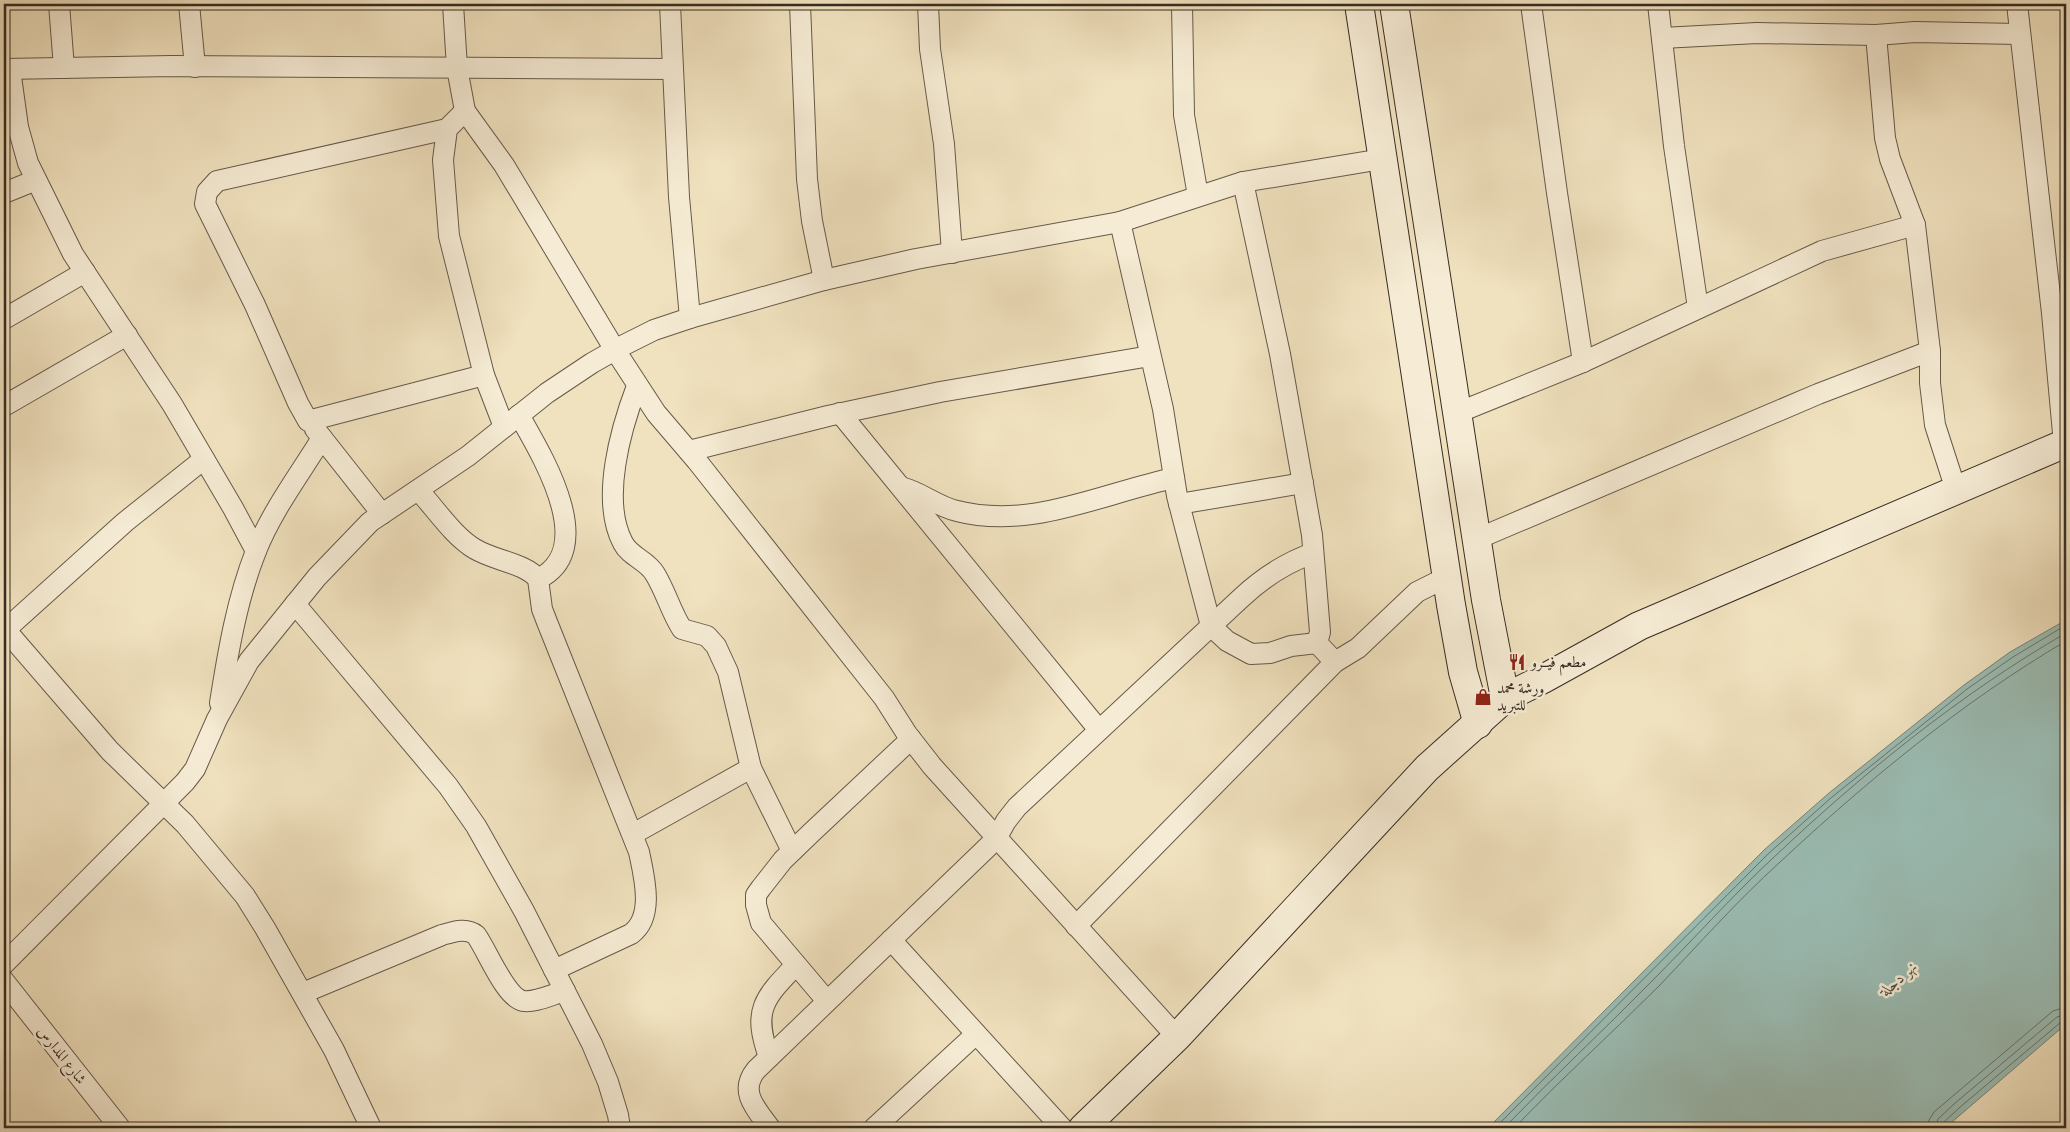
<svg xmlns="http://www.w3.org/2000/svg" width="2070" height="1132" font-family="'IM FELL Double Pica',Amiri,serif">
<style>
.water{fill:#9bbdb4;stroke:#73837a}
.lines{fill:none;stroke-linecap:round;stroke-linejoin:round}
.shore{stroke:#68746c;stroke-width:1}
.street-casing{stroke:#655a4a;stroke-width:22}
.secondary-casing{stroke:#362c23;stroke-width:30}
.street{stroke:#f6ecd5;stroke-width:20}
.secondary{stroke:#f6ecd5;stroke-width:28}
.labels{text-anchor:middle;stroke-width:5;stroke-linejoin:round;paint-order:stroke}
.poi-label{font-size:15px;fill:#362c23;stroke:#f6ecd5;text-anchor:start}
.street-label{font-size:15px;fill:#362c23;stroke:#f6ecd5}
.water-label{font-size:16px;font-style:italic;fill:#4f5047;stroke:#f6ecd5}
</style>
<rect width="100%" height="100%" fill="#f1e2bf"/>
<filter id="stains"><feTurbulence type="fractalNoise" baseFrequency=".004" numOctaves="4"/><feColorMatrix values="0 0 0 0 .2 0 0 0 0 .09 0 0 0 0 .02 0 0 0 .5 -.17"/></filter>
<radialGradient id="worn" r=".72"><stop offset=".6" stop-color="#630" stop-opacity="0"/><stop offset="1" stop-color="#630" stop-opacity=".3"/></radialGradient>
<polygon class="water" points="2066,620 2066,1024 1945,1128 1488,1128 1764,850 1829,793 1964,685 2010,652"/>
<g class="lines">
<g class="shore">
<polyline points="1495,1128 1768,854 1832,797 1967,689 2013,657 2066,625"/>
<path d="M 1504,1128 C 1552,1078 1603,1031 1651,982 C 1692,941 1731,897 1773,858 C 1862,774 1960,694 2066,633"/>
<path d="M 1514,1128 C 1561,1079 1612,1033 1660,985 C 1699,944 1737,901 1779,863 C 1867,781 1962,702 2066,641"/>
<polyline points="1928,1128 1929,1120 1934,1112 2053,1011 2066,1007"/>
<polyline points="1935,1128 1938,1119 1954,1104 2057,1017 2066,1014"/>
<polyline points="1942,1128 1943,1123 1959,1108 2061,1022 2066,1020"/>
</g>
<g class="street-casing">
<g id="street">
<polyline points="59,4 64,68"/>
<polyline points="189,4 195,67"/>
<polyline points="453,4 457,68 465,111 447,129 443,160 449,236 484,375 504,427"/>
<polyline points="670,4 679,197 690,318"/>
<polyline points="800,4 807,179 812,221 824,280"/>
<polyline points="928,4 930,49 944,144 952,253"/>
<polyline points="1182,4 1184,115 1198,196"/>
<polyline points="1531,4 1557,193 1583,362"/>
<polyline points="1658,4 1674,146 1698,308"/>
<polyline points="2017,4 2052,313 2064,444"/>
<polyline points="1876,35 1885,138 1890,159 1915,225 1930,351 1930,383 1935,425 1956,490"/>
<polyline points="1662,38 1757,33 1876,35 1915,32 2019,34"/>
<polyline points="4,69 172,66 672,69"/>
<polyline points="10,69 18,127 28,163 73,254 172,404 233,508 256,551"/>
<polyline points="465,111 504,165 615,350 656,413 697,461 884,698 907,734 932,766 1177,1037"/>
<polyline points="447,129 217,181 207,192 205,204 255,305 298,403 308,421 484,375"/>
<polyline points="1243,182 1280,354 1312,535 1320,632 1317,643"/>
<polyline points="4,193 36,180"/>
<polyline points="1120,222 1163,409 1177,496 1211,626 1227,641 1251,654 1270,653 1291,646 1317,643 1335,662"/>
<polyline points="4,319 85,272"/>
<path d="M 637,386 C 621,428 600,500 623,543 C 630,557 647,560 655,574 C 666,592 671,612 682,629 L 707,636 L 716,646 L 728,672 L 751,768 L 792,851"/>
<polyline points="4,406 127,335"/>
<polyline points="840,413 1099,730"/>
<polyline points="1457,413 1583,362 1822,251 1915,225"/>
<path d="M 519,415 C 541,454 600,549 538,579"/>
<polyline points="315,429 382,514"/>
<polyline points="689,451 828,416 940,392 1150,356"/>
<path d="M 904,488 C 922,493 938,507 957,511 C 1031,530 1103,493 1174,478"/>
<path d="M 418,490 C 436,509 453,536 475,549 C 495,561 525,563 538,579 L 542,609 L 547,622 L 639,852 C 644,876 655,917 631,934 L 554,970"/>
<polyline points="1179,504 1303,483"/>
<polyline points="1477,539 1818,394 1930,351"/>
<polyline points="295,604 448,786 476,826 524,911 592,1044 608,1082 618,1115 620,1128"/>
<polyline points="4,628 110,751 185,824 245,896 265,928 334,1050 371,1128"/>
<polyline points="5,630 125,522 204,459"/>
<path d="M 220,703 C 228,652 237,599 256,551 C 272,511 299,475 322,438"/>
<polyline points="633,834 751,768"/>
<polyline points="1076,926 1335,662 1358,648 1417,592 1447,577"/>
<polyline points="891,940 1062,1128"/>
<polyline points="4,964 185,782 195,769 217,719 249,661 317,577 370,522 468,456 547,393 592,363 622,346 654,330 690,318 824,280 916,259 1120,222 1243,182 1382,159"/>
<polyline points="4,981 120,1128"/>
<path d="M 303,993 L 442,935 C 453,932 466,927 476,935 C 487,950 505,997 523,1001 C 535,1003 553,994 565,991"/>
<polyline points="827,1001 761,923 756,905 756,895 761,888 783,860 811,833 911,739"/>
<path d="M 769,1057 C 752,1010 764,998 796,965"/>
<path d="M 770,1128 C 757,1110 738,1092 756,1070 L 996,839 L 1006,821 L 1017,807 L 1240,599 C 1261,579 1285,563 1313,553"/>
<polyline points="874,1128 976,1034"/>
</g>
</g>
<g class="secondary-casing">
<g id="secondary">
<polyline points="1359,4 1451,605 1463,672 1478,724"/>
<polyline points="1394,4 1486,600 1505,698"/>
<polyline points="1083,1128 1177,1037 1427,768 1505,698 1543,679 1639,626 2066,443"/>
</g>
</g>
<use href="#street" class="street"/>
<use href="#secondary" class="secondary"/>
</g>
<defs>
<g id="restaurant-bare" transform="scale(1.35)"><path d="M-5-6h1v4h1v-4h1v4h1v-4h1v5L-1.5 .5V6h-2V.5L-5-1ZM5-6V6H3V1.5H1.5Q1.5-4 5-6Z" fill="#8f2418" stroke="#f6ecd5" stroke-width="2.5" paint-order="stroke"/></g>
<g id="shop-bare" transform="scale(1.35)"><path d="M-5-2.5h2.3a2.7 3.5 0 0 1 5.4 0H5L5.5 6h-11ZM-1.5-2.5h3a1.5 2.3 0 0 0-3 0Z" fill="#8f2418" stroke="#f6ecd5" stroke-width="2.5" paint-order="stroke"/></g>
</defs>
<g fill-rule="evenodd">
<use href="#restaurant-bare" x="1517" y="662"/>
<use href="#shop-bare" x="1483" y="697"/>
</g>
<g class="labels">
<g class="poi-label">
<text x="1531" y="667">مطعم فيــرو</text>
<text x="1497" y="693">ورشة محمد<tspan x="1497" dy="17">للتبريد</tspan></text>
</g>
<g class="street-label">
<text transform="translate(62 1055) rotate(52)" y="5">شارع المدارس</text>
</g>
<g class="water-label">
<text transform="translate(1898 978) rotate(-42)" y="6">نهر دجلة</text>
</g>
</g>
<rect width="2070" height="1132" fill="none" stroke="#f1e2bf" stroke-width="20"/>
<rect x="5" y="5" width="2060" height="1122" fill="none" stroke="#362c23" stroke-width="2.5"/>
<rect x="10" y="10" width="2050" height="1112" fill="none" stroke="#362c23"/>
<rect width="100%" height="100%" filter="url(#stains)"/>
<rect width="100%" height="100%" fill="url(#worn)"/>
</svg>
